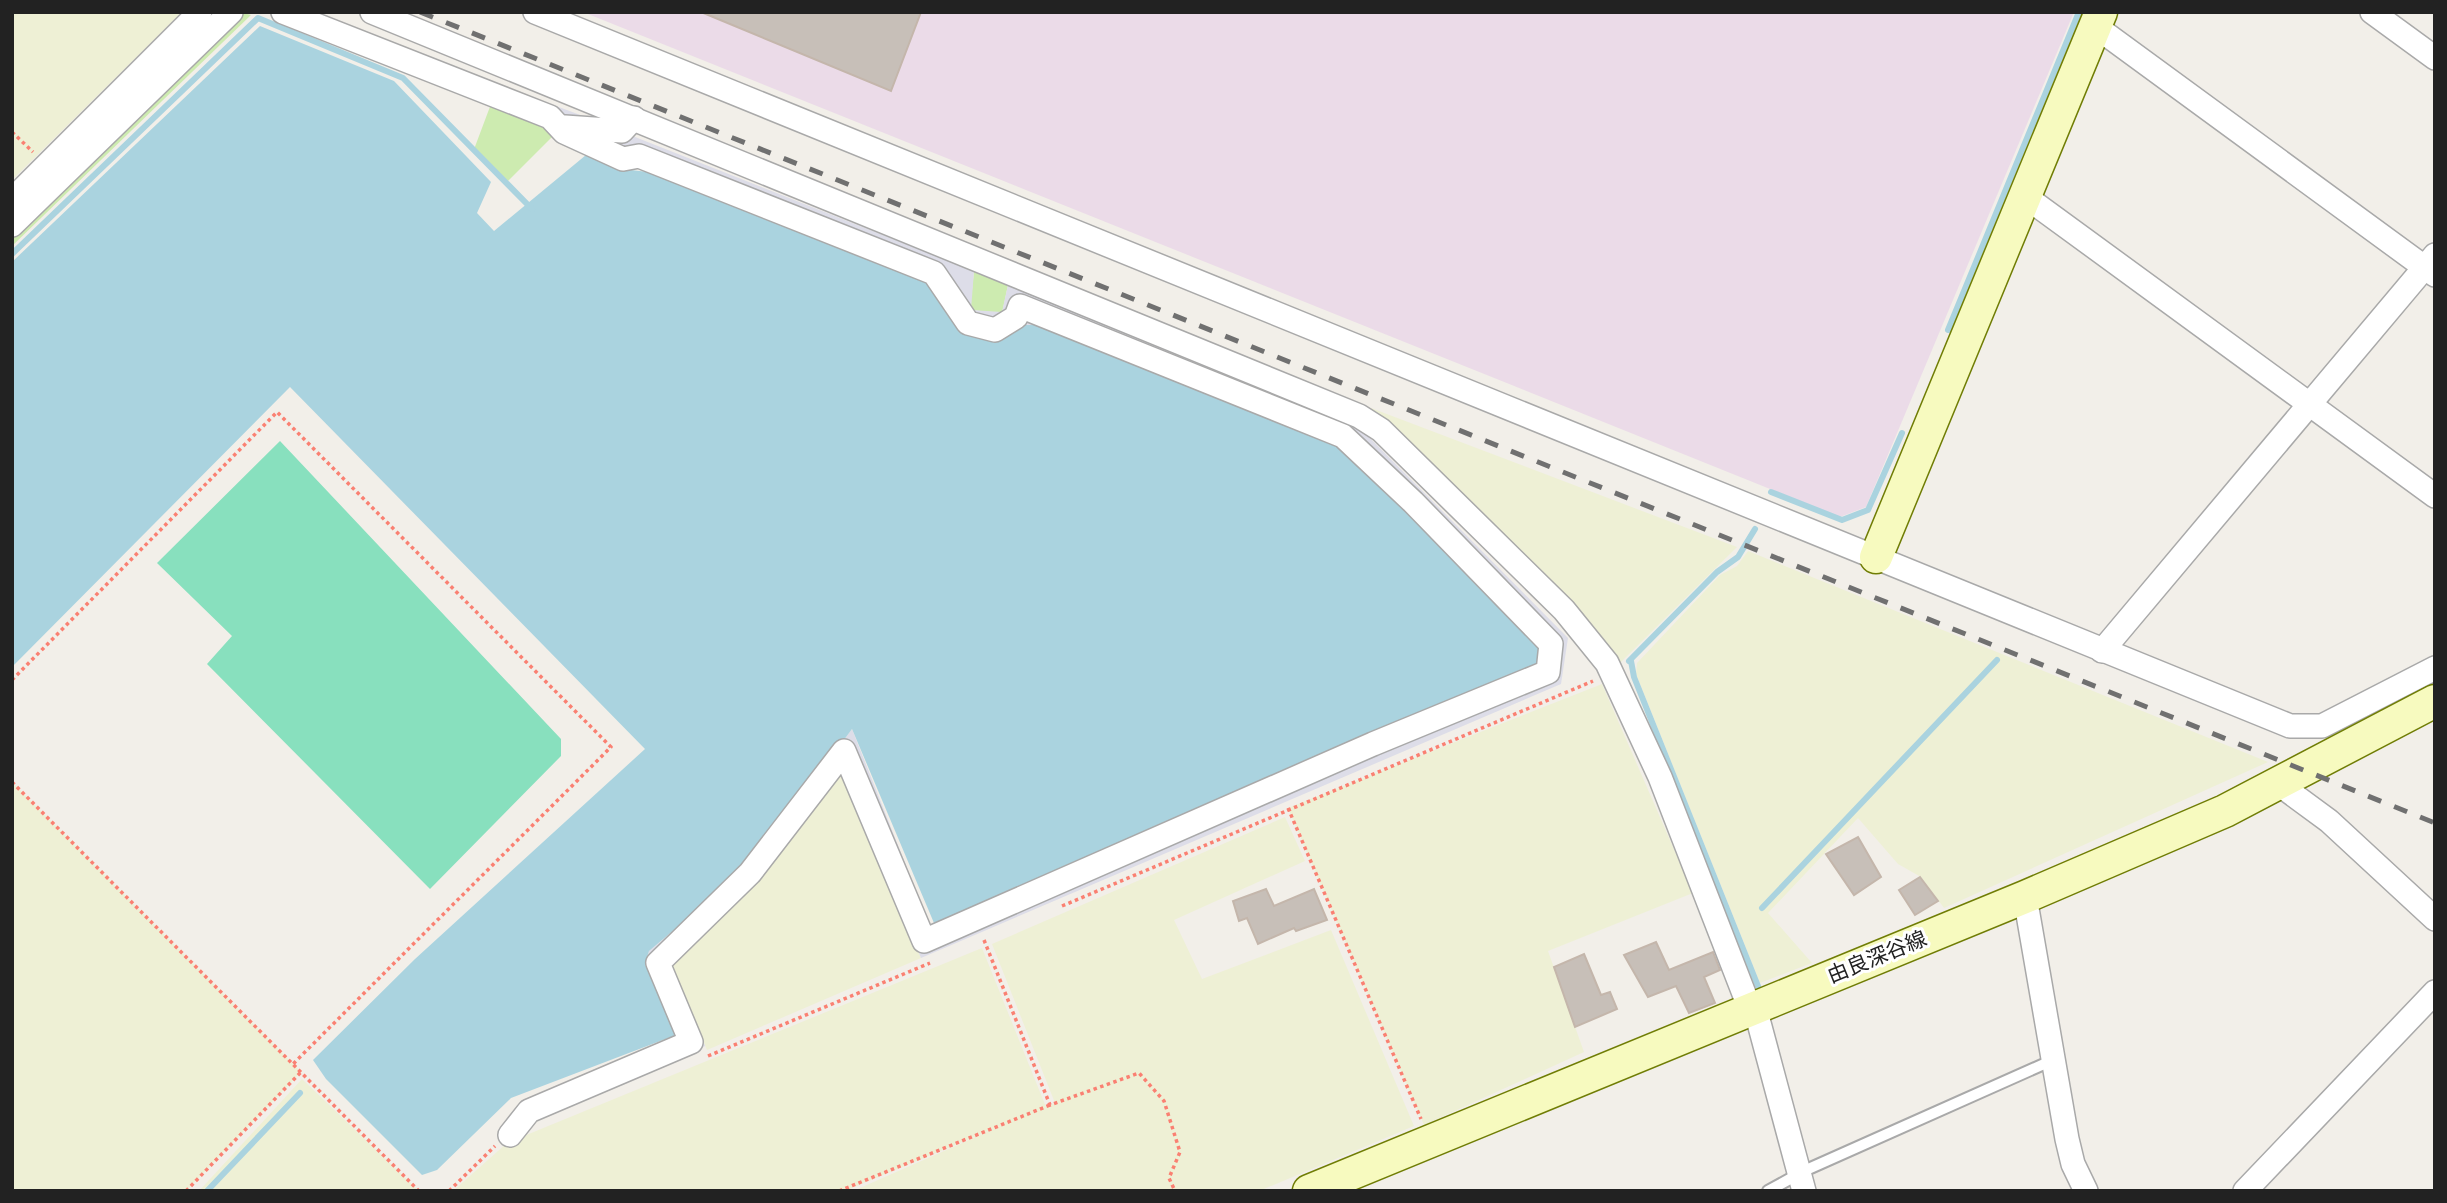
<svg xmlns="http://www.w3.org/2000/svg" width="2447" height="1203" font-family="Barlow,'Noto Sans JP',sans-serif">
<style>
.industrial{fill:#ebdbe8}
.farmland{fill:#eef0d5}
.grass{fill:#cdebb0}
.pitch{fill:#88e0be}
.plaza{fill:#dddde8}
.water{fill:#aad3df}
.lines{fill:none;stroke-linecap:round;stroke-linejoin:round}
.stream{stroke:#aad3df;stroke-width:6}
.building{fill:#c7bfb8;stroke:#c4b6ab;stroke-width:2}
.lane-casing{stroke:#a9a9a9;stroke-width:14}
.street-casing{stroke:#a9a9a9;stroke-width:26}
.secondary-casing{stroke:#707d05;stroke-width:35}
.path{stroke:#fa8072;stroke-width:3.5;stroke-dasharray:3.5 3.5;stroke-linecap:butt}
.lane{stroke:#fff;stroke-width:10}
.street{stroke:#fff;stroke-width:23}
.secondary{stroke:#f7fabf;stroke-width:32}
.rail{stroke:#707070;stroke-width:5;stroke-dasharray:14 14;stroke-linecap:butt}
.labels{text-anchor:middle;stroke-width:6;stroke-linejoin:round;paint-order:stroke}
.street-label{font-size:21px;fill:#222;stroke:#fff}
</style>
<rect width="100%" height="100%" fill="#f2efe9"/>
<polygon class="industrial" points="583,12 2074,12 1866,507 1840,517"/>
<g class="farmland">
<polygon points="12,12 182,12 12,180"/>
<polygon points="1371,408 1737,547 1619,664 1371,413"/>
<polygon points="1748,551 2268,762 1944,908 1921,877 1898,864 1858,818 1768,913 1812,963 1760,983 1636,674 1637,663 1720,575 1737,566"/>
<polygon points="1602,684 1693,893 1548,951 1584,1052 1424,1125 1288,808"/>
<polygon points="842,767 921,958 707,1050 671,963"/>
<polygon points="12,782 301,1072 186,1191 12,1191"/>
<polygon points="1285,817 1305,861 1174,920 1202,979 1331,930 1414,1126 1259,1191 853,1191 1010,1122 845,1191 453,1191 507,1143 982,948 1046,1107 1055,1103 992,944"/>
<polygon points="302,1079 419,1191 199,1191"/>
</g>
<g class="grass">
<polygon points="240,12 251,15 12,246 12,233"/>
<polygon points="491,104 553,127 553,136 507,182 473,152"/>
<polygon points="974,271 1008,285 1002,313 970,310"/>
</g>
<polygon class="pitch" points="280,441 561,739 561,756 430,889 207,664 232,636 157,563"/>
<polygon class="plaza" points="305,12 615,128 611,138 624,143 630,135 974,271 971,310 1002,312 1008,285 1329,413 1363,431 1568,638 1561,684 921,958 843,768 671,963 705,1046 531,1117 527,1106 675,1035 645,964 649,951 752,864 852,729 930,926 1542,668 1005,335 647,163 561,143 553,136 553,127"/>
<polygon class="water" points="260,26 394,81 491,182 477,213 494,231 586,155 622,169 657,173 931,279 963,325 1005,335 1024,325 1051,325 1341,443 1545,644 1542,668 934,923 852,729 752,864 649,951 645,964 676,1035 511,1098 437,1170 422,1175 326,1079 313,1060 415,959 645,749 290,387 12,667 12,262"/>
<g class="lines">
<g class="stream">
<polyline points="12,254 258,18 403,78 532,209"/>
<polyline points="1948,330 2079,12"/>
<polyline points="1771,492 1842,520 1868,510 1902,433"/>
<polyline points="1629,661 1717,572 1738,557 1755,529"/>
<polyline points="1631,661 1634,677 1758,986"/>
<polyline points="1762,908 1997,660"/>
<polyline points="207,1191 300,1093"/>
</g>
</g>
<g class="building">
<polygon points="701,12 921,12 891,91"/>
<polygon points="1858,837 1881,877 1854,895 1826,854"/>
<polygon points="1920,877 1938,901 1915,915 1899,890"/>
<polygon points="1266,889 1274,906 1314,889 1327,920 1296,931 1294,928 1258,944 1247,918 1239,921 1233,901"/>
<polygon points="1656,942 1669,970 1713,952 1720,970 1704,977 1715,1003 1689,1013 1676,986 1648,997 1624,955"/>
<polygon points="1584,954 1601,995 1610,992 1617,1009 1575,1027 1554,967"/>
</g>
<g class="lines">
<g class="lane-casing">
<polyline id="lane" points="1768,1191 1806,1170 2053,1060"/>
</g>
<g class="street-casing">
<g id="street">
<polyline points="283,12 550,117 564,132 623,159 639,156 934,273 968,323 995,330 1016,317 1020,306 1343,436 1413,502 1551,644 1548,672 1373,744 924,941 844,751 750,873 658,963 691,1042 529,1111 510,1135"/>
<polyline points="372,12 1359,416 1381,430 1564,610 1607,663 1660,777 1750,1009"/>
<polyline points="535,12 2290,726 2322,726 2435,668"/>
<polyline points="2372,12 2435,58"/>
<polyline points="2095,26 2435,275"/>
<polyline points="565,127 622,131 634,118"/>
<polyline points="2026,197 2435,496"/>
<polyline points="12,200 200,12"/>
<polyline points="12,225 231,12"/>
<polyline points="2102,651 2435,255"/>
<polyline points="2276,782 2329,821 2435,919"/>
<polyline points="2025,897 2067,1139 2073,1164 2086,1191"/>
<polyline points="1755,1008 1804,1191"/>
<polyline points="2245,1191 2435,992"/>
</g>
</g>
<g class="secondary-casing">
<g id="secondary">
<polyline points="1876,557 2101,12"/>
<polyline points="1309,1191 2025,897 2225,811 2435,701"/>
</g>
</g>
<g class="path">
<polyline points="12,132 33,152"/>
<polyline points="12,680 277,412 611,747 293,1064"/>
<polyline points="12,782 419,1191"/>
<polyline points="1288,808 1421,1119"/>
<polyline points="1062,906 1593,681"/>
<polyline points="984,940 1050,1105 1139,1073 1164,1101 1180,1152 1169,1178 1175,1191"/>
<polyline points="708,1056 930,963"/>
<polyline points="186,1191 301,1072"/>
<polyline points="449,1191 495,1146"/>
<polyline points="839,1191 1050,1105"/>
</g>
<use href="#lane" class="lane"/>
<use href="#street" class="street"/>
<use href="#secondary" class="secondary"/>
<polyline class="rail" points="420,12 2435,823"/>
</g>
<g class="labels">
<g class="street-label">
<text transform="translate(1877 957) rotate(-22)" y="7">由良深谷線</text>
</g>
</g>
<rect width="2447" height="1203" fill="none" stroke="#222222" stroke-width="28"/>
</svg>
